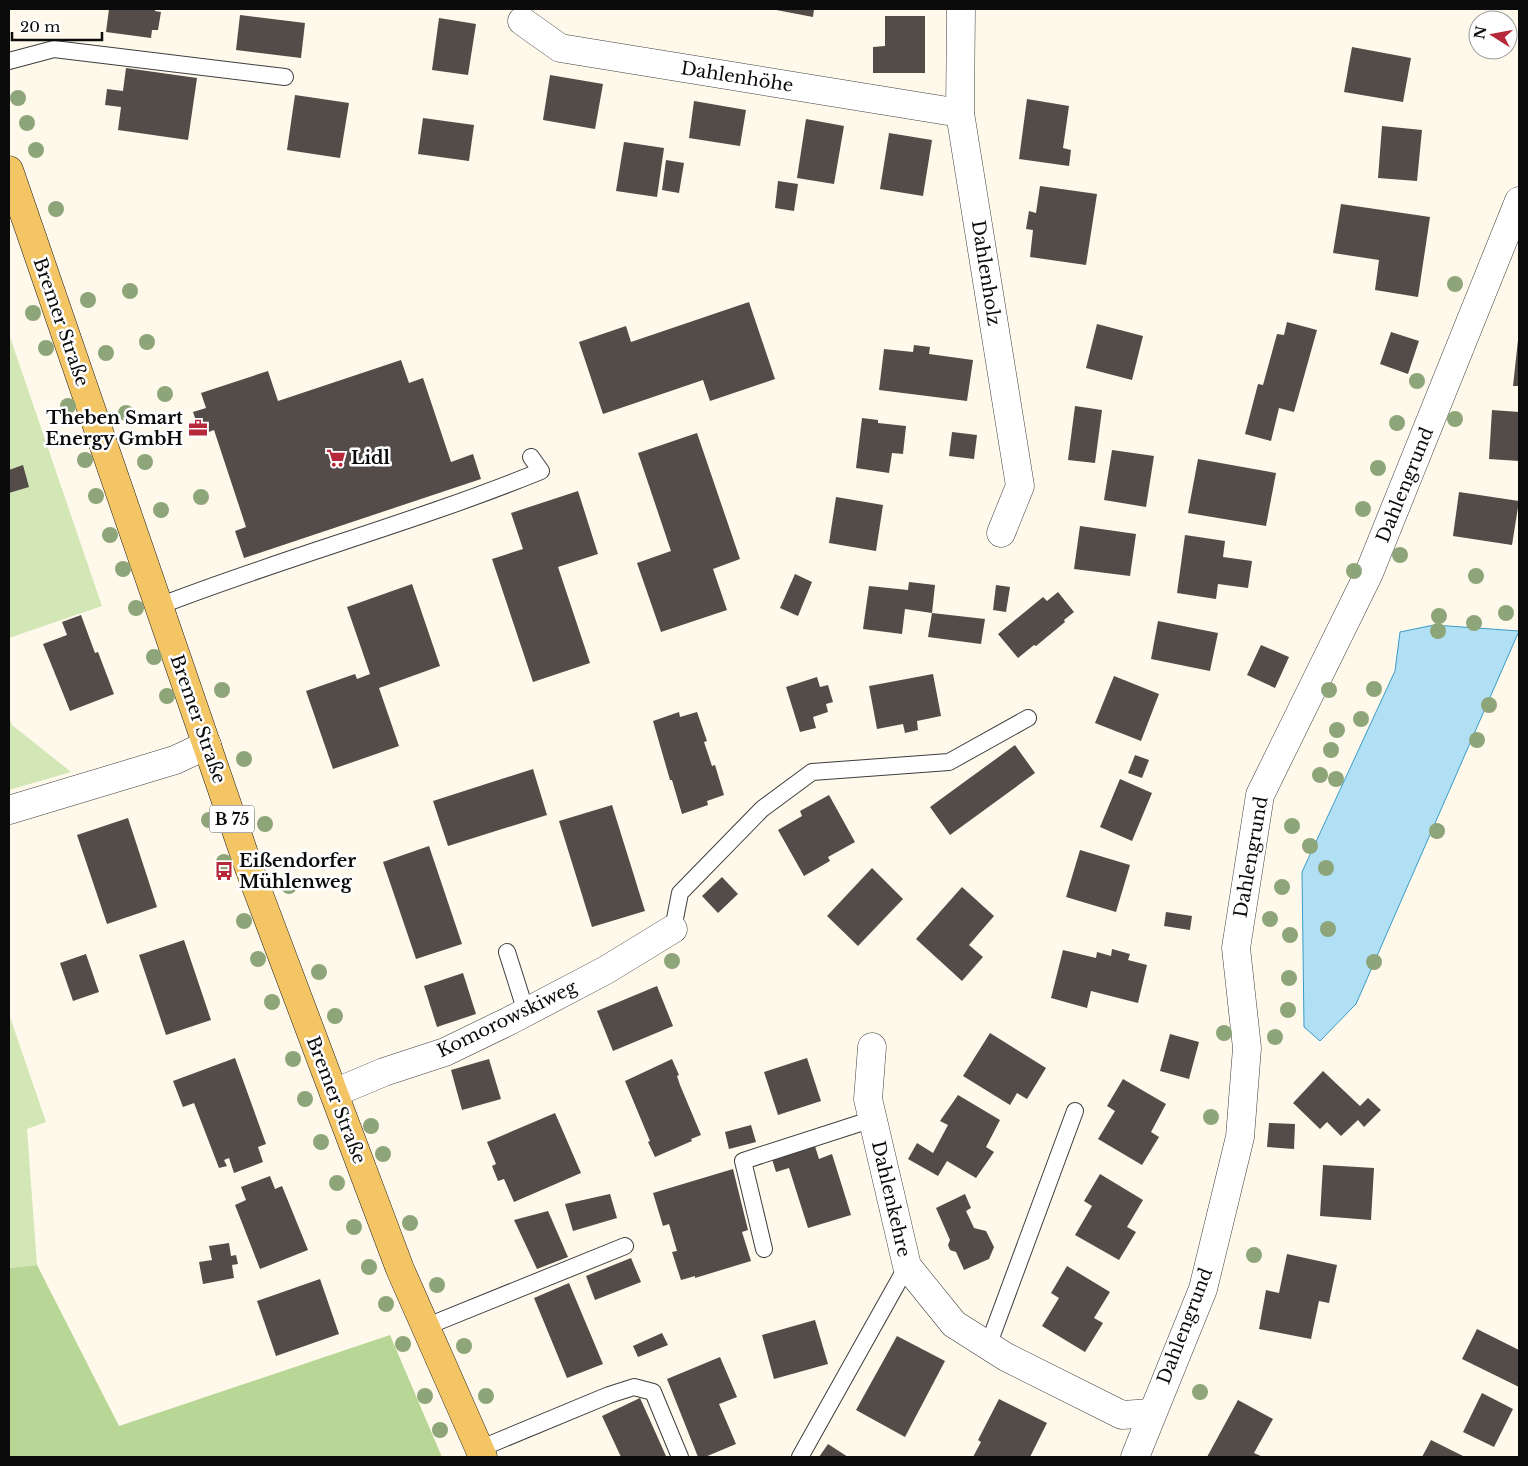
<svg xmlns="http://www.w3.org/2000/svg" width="1528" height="1466" font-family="'Libre Baskerville',serif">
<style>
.green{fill:#d3e7b6}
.forest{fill:#b8d796}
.water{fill:#b1e0f4;stroke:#3a9bc8}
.building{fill:#534c48}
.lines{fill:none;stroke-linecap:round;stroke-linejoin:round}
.lane-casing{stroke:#3e3e3e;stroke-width:18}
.street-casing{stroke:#3e3e3e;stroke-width:29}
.primary-casing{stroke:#1c1c1c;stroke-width:29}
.lane{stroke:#fff;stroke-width:16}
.street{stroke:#fff;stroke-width:28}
.primary{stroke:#f4c565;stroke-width:28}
.tree{fill:#8ea57a}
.labels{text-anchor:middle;stroke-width:5;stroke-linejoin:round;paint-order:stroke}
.shield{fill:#fff;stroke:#545454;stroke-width:1}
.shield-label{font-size:16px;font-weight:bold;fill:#0b0b0b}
.street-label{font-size:18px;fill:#0b0b0b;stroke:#fff}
.poi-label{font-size:18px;font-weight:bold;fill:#0b0b0b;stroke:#fff;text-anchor:start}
</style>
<rect width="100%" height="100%" fill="#fef9ea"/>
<g class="green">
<polygon points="9,334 102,606 9,638"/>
<polygon points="9,716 12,725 71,772 9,790"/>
<polygon points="9,1014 46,1122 27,1129 37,1265 9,1268"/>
</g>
<polygon class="forest" points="37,1265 119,1426 390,1335 442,1457 9,1457 9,1268"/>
<polygon class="water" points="1434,625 1519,631 1356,1004 1320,1041 1304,1027 1302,872 1395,671 1400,632"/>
<g class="building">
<polygon points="109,9 155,9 155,11 161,12 158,30 152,30 151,38 106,32"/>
<polygon points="771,9 814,9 813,17"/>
<polygon points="240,15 305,23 301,58 236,50"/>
<polygon points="885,16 925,16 925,73 873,73 873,47 885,46"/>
<polygon points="439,18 476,24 468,75 432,70"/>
<polygon points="1352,47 1411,58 1403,102 1344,92"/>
<polygon points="126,68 197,78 188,140 118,130 121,107 105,105 107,89 123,91"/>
<polygon points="550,75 603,84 595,129 543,120"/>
<polygon points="295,95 349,103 340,158 287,150"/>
<polygon points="1027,99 1069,106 1063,148 1071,150 1069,166 1019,159"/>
<polygon points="694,101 746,110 740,146 689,138"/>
<polygon points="423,118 474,125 469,161 418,154"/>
<polygon points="806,119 844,126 834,184 797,178"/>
<polygon points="1382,126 1422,130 1417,181 1378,178"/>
<polygon points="889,133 932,140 923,196 880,189"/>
<polygon points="624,142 664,148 657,197 616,191"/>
<polygon points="666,160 684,163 679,193 662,190"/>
<polygon points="778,181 798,184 794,211 775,208"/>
<polygon points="1040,186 1097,194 1086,265 1030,257 1033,230 1026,229 1029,211 1036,213"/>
<polygon points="1341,204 1430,217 1418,297 1375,290 1379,260 1333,253"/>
<polygon points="749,302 775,379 710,401 703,380 603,414 579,342 626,326 631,342"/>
<polygon points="1287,322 1317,330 1294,412 1279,408 1271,441 1245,434 1258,384 1263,385 1277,334 1284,335"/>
<polygon points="1097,324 1143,336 1132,380 1086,368"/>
<polygon points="1391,332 1419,341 1408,374 1380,364"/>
<polygon points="1518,340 1519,340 1519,386 1513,386"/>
<polygon points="914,345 930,347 929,354 973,360 967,401 879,390 884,349 913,352"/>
<polygon points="401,360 409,383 423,378 451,462 473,454 481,479 244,558 235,531 246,527 214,430 201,435 193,412 206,408 201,393 268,371 278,401"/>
<polygon points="1075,406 1102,410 1095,463 1068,460"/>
<polygon points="1492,410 1519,412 1519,461 1489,459"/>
<polygon points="862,418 878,420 878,423 906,426 903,454 892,453 889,473 856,468"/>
<polygon points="952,432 977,435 974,459 949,456"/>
<polygon points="697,433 740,559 713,569 727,610 661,632 637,563 671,551 638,453"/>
<polygon points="1112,450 1154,456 1146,507 1104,500"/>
<polygon points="1198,459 1276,473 1266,526 1188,513"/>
<polygon points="23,465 29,487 9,493 9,470"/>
<polygon points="578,491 598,554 558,567 590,663 533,682 492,559 523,549 511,513"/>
<polygon points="1459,492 1519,501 1512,545 1453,536"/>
<polygon points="836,497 883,505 876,551 829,543"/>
<polygon points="1080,526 1136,534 1130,576 1074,569"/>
<polygon points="1185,535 1225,541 1223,557 1252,561 1248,588 1218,584 1216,599 1177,593"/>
<polygon points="795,574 812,582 798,616 780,608"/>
<polygon points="909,582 935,585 932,613 985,619 981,644 928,637 932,613 905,609 902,634 863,629 869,586 908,590"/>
<polygon points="412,584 440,666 379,688 399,746 333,769 306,691 355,674 357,679 370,674 347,607"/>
<polygon points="996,585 1010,587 1006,612 993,610"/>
<polygon points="1058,592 1074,612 1064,620 1065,622 1036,646 1034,645 1018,658 998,634 1043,597 1047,601"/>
<polygon points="81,615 95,653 98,652 114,694 70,711 43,644 67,635 62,622"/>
<polygon points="1158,621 1218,633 1210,671 1151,659"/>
<polygon points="1261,645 1289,657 1275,688 1247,675"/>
<polygon points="933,674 941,716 917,721 918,730 905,733 903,724 877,729 869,686"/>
<polygon points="1114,676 1159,694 1141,741 1095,723"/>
<polygon points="817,677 820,687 828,685 833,702 826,704 828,712 813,717 816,728 800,732 786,687"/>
<polygon points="679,712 680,717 697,712 707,741 704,742 712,766 715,765 724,795 707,801 708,805 682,814 672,780 670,780 653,721"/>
<polygon points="1015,745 1035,773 950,835 930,807"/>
<polygon points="1135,755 1149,760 1142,778 1128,773"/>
<polygon points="533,769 547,815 448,846 433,801"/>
<polygon points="1120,779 1152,793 1132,841 1100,827"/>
<polygon points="829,795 855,842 828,857 830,861 804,876 778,830 802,816 800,811"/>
<polygon points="612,805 645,911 592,927 559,821"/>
<polygon points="128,818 157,907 107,924 77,835"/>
<polygon points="429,846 462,944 416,959 383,862"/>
<polygon points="1080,850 1130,865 1116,912 1066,897"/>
<polygon points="872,868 903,899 858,946 827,916"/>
<polygon points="722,877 738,894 718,913 702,896"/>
<polygon points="962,887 994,916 969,945 983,957 962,981 916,939"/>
<polygon points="1166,912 1192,916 1190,930 1164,926"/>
<polygon points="184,940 211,1020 166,1035 139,955"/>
<polygon points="1112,949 1130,954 1128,960 1147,965 1138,1003 1091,991 1087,1008 1051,998 1063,950 1096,958 1097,952 1111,956"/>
<polygon points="86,954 99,992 73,1001 60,963"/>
<polygon points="463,973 476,1014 437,1027 424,986"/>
<polygon points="657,986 673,1026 613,1051 597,1011"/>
<polygon points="990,1033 1046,1068 1027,1099 1017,1093 1010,1105 963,1076"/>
<polygon points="1170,1034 1199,1042 1189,1079 1160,1071"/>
<polygon points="235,1058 266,1144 258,1147 263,1162 234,1173 229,1158 224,1160 227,1166 219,1168 194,1103 183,1107 173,1081"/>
<polygon points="807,1058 821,1101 778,1115 764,1072"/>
<polygon points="489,1059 501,1099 462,1110 451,1070"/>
<polygon points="672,1059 679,1075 677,1076 680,1085 701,1135 691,1139 692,1141 655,1157 648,1142 650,1141 625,1081"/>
<polygon points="1323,1071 1360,1106 1368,1098 1381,1110 1364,1127 1358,1120 1341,1136 1327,1122 1320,1129 1293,1103"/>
<polygon points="1123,1079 1166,1104 1151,1132 1159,1137 1142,1165 1098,1139 1115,1111 1107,1106"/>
<polygon points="958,1095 1000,1120 986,1147 994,1152 976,1178 947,1161 938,1176 908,1159 917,1143 933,1153 948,1125 940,1121"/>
<polygon points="555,1113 581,1173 514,1202 504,1179 498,1181 492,1166 496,1164 487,1142"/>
<polygon points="1269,1123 1295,1124 1294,1149 1267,1147"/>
<polygon points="751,1125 756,1142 729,1149 725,1132"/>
<polygon points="814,1143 819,1159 832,1154 851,1215 808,1228 789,1168 776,1172 771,1156"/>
<polygon points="1323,1165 1374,1168 1371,1220 1320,1216"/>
<polygon points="733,1169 748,1230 742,1232 751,1261 695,1278 695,1276 681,1280 672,1252 677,1251 669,1224 663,1226 653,1193"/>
<polygon points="1100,1174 1143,1200 1127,1227 1136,1232 1119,1260 1075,1235 1092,1206 1084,1201"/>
<polygon points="270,1176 275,1189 282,1186 308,1250 260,1269 235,1205 246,1200 241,1187"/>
<polygon points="610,1194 617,1218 573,1231 565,1204"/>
<polygon points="965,1194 971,1208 966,1211 974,1228 986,1231 994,1247 989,1259 964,1270 956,1252 950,1250 948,1245 950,1240 936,1208"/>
<polygon points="548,1211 568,1257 537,1269 514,1220"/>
<polygon points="229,1243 231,1256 236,1255 238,1264 232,1265 234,1278 203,1284 199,1262 212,1260 209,1246"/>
<polygon points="1287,1254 1337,1265 1329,1303 1319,1301 1311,1339 1259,1329 1266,1290 1279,1293"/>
<polygon points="631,1258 641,1282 595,1300 586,1276"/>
<polygon points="1067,1266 1110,1292 1094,1318 1103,1323 1085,1352 1042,1326 1059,1298 1051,1293"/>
<polygon points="320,1279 339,1334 276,1356 257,1301"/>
<polygon points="569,1283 603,1364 567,1378 534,1298"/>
<polygon points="815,1320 828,1364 774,1379 762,1335"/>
<polygon points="1477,1329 1519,1350 1519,1387 1462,1359"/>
<polygon points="662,1333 668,1345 638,1357 633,1346"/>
<polygon points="897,1336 945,1361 905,1437 856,1410"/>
<polygon points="720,1357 737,1397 719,1404 736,1444 705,1457 698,1457 667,1379"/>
<polygon points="1482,1393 1513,1409 1494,1447 1463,1432"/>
<polygon points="640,1398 666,1456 667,1457 621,1457 602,1416"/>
<polygon points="999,1399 1047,1423 1030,1457 973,1457 981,1442 978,1440"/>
<polygon points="1238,1400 1273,1419 1254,1453 1263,1457 1207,1457"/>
<polygon points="1431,1440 1465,1457 1422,1457"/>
<polygon points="828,1444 848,1457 819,1457"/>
</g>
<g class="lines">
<g class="lane-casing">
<g id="lane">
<polyline points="9,61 54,49 285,77"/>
<path d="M 159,606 C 285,557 416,522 541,471 L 531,457"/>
<polyline points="673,929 680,893 762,809 812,772 949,762 1028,718"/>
<polyline points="507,952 526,1012"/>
<polyline points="764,1249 743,1161 873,1119"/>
<polyline points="425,1327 625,1246"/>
<polyline points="988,1346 1075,1111"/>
<polyline points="479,1449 609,1395 634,1387 653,1392 680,1457"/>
<polyline points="800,1457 907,1266"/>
</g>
</g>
<g class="street-casing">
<g id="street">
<polyline points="961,9 960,113 1020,486 1001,533"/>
<polyline points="522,21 560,48 960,113"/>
<polyline points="9,810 175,760 207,745"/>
<polyline points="872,1047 868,1099 907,1266 954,1324 1006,1357 1122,1415 1152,1413"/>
<polyline points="334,1093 384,1072 445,1052 509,1021 606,970 673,929"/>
<polyline points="1135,1457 1203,1289 1240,1137 1247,1048 1236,948 1260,795 1369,573 1519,201"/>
</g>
</g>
<g class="primary-casing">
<polyline id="primary" points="9,170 249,868 400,1269 483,1457"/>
</g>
<use href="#lane" class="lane"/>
<use href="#street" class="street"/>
<use href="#primary" class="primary"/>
</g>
<g class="tree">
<circle cx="18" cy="98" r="8"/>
<circle cx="27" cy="123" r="8"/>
<circle cx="36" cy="150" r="8"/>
<circle cx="56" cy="209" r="8"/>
<circle cx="1455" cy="284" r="8"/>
<circle cx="130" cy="291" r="8"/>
<circle cx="88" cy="300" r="8"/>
<circle cx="33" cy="313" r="8"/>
<circle cx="147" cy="342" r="8"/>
<circle cx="46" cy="348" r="8"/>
<circle cx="106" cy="353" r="8"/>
<circle cx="1417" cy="381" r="8"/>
<circle cx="165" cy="394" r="8"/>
<circle cx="68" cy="406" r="8"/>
<circle cx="126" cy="413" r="8"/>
<circle cx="1455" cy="419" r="8"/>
<circle cx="1397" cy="423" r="8"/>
<circle cx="85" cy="460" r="8"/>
<circle cx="145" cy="462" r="8"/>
<circle cx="1378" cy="468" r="8"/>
<circle cx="96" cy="496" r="8"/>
<circle cx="201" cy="497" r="8"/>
<circle cx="1363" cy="509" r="8"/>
<circle cx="161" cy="510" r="8"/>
<circle cx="110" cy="535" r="8"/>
<circle cx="1400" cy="555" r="8"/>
<circle cx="123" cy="569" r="8"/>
<circle cx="1354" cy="571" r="8"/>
<circle cx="1476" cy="576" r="8"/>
<circle cx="136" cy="608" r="8"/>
<circle cx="1506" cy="613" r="8"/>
<circle cx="1439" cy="616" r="8"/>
<circle cx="1474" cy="623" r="8"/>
<circle cx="1438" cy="631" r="8"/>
<circle cx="154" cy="657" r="8"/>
<circle cx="1374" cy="689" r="8"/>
<circle cx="222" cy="690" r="8"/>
<circle cx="1329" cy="690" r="8"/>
<circle cx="167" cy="696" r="8"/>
<circle cx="1489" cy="705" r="8"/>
<circle cx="1361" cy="719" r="8"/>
<circle cx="1337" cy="730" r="8"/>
<circle cx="1477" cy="740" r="8"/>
<circle cx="1331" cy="750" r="8"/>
<circle cx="244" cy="759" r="8"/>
<circle cx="1320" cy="775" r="8"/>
<circle cx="1336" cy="779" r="8"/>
<circle cx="209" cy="820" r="8"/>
<circle cx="265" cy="824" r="8"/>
<circle cx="1292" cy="826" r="8"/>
<circle cx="1437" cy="831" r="8"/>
<circle cx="1310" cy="846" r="8"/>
<circle cx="224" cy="862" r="8"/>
<circle cx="1326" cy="868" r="8"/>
<circle cx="289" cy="886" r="8"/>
<circle cx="1282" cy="887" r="8"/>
<circle cx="1270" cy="919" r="8"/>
<circle cx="244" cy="921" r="8"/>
<circle cx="1328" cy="929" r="8"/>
<circle cx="1290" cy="935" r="8"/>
<circle cx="258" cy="959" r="8"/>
<circle cx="672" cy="961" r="8"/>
<circle cx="1374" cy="962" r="8"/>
<circle cx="319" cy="972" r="8"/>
<circle cx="1289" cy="978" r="8"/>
<circle cx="272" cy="1002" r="8"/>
<circle cx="1288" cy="1010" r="8"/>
<circle cx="335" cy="1016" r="8"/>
<circle cx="1224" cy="1033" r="8"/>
<circle cx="1275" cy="1037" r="8"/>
<circle cx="293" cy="1059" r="8"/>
<circle cx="305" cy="1099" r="8"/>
<circle cx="1211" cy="1117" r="8"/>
<circle cx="371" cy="1126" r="8"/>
<circle cx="321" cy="1142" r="8"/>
<circle cx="383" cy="1154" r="8"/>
<circle cx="337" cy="1183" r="8"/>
<circle cx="410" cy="1223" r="8"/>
<circle cx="354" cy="1227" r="8"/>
<circle cx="1254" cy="1255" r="8"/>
<circle cx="369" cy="1267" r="8"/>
<circle cx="437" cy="1285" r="8"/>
<circle cx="386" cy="1304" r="8"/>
<circle cx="403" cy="1344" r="8"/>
<circle cx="464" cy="1346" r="8"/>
<circle cx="1200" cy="1392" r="8"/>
<circle cx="425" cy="1396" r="8"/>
<circle cx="486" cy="1396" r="8"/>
<circle cx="440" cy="1430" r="8"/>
</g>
<defs>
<g id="office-bare" transform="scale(1.5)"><path d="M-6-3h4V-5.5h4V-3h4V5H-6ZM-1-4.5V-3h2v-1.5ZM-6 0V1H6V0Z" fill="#b6293b" stroke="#fff" stroke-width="2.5" paint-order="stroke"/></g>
<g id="supermarket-bare" transform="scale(1.5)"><path d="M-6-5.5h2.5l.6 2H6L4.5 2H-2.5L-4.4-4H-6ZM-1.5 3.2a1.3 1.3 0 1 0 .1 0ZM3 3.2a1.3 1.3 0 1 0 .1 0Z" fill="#b6293b" stroke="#fff" stroke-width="2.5" paint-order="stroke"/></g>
<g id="bus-bare" transform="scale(1.5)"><path d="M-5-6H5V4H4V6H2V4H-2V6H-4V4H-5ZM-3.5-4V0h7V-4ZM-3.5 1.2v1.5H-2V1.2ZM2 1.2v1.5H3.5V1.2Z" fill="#b6293b" stroke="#fff" stroke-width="2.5" paint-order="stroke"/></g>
</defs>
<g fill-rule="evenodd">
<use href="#office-bare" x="198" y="428"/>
<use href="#supermarket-bare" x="336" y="458"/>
<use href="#bus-bare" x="224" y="871"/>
</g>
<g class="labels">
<rect class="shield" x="209.5" y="805.5" width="45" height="27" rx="4"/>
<g class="shield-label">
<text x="232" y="825">B 75</text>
</g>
<g class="street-label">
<text transform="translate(737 77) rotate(9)" y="6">Dahlenhöhe</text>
<text transform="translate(986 273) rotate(81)" y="6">Dahlenholz</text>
<text transform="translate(61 322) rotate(71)" y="6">Bremer Straße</text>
<text transform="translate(1405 485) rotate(-68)" y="6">Dahlengrund</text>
<text transform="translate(198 719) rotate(71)" y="6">Bremer Straße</text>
<text transform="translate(1251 857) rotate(-80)" y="6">Dahlengrund</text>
<text transform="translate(507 1019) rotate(-26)" y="6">Komorowskiweg</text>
<text transform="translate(336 1100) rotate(69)" y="6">Bremer Straße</text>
<text transform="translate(891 1199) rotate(77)" y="6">Dahlenkehre</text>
<text transform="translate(1185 1326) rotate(-69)" y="6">Dahlengrund</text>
</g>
<g class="poi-label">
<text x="183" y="424" text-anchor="end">Theben Smart<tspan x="183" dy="21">Energy GmbH</tspan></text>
<text x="351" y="464">Lidl</text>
<text x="239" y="867">Eißendorfer<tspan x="239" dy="21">Mühlenweg</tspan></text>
</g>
</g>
<rect width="1528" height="1466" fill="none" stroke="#0b0b0b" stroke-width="20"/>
<g transform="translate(1493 35) rotate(281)"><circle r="24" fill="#ffffff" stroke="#9d9d9d"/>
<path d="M0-4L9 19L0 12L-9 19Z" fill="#b6293b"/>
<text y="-8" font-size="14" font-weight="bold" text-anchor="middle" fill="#0b0b0b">N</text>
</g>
<path d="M12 32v8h90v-8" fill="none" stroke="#0b0b0b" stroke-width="2.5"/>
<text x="20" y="32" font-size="15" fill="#0b0b0b" stroke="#ffffff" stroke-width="4" paint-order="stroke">20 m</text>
</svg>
